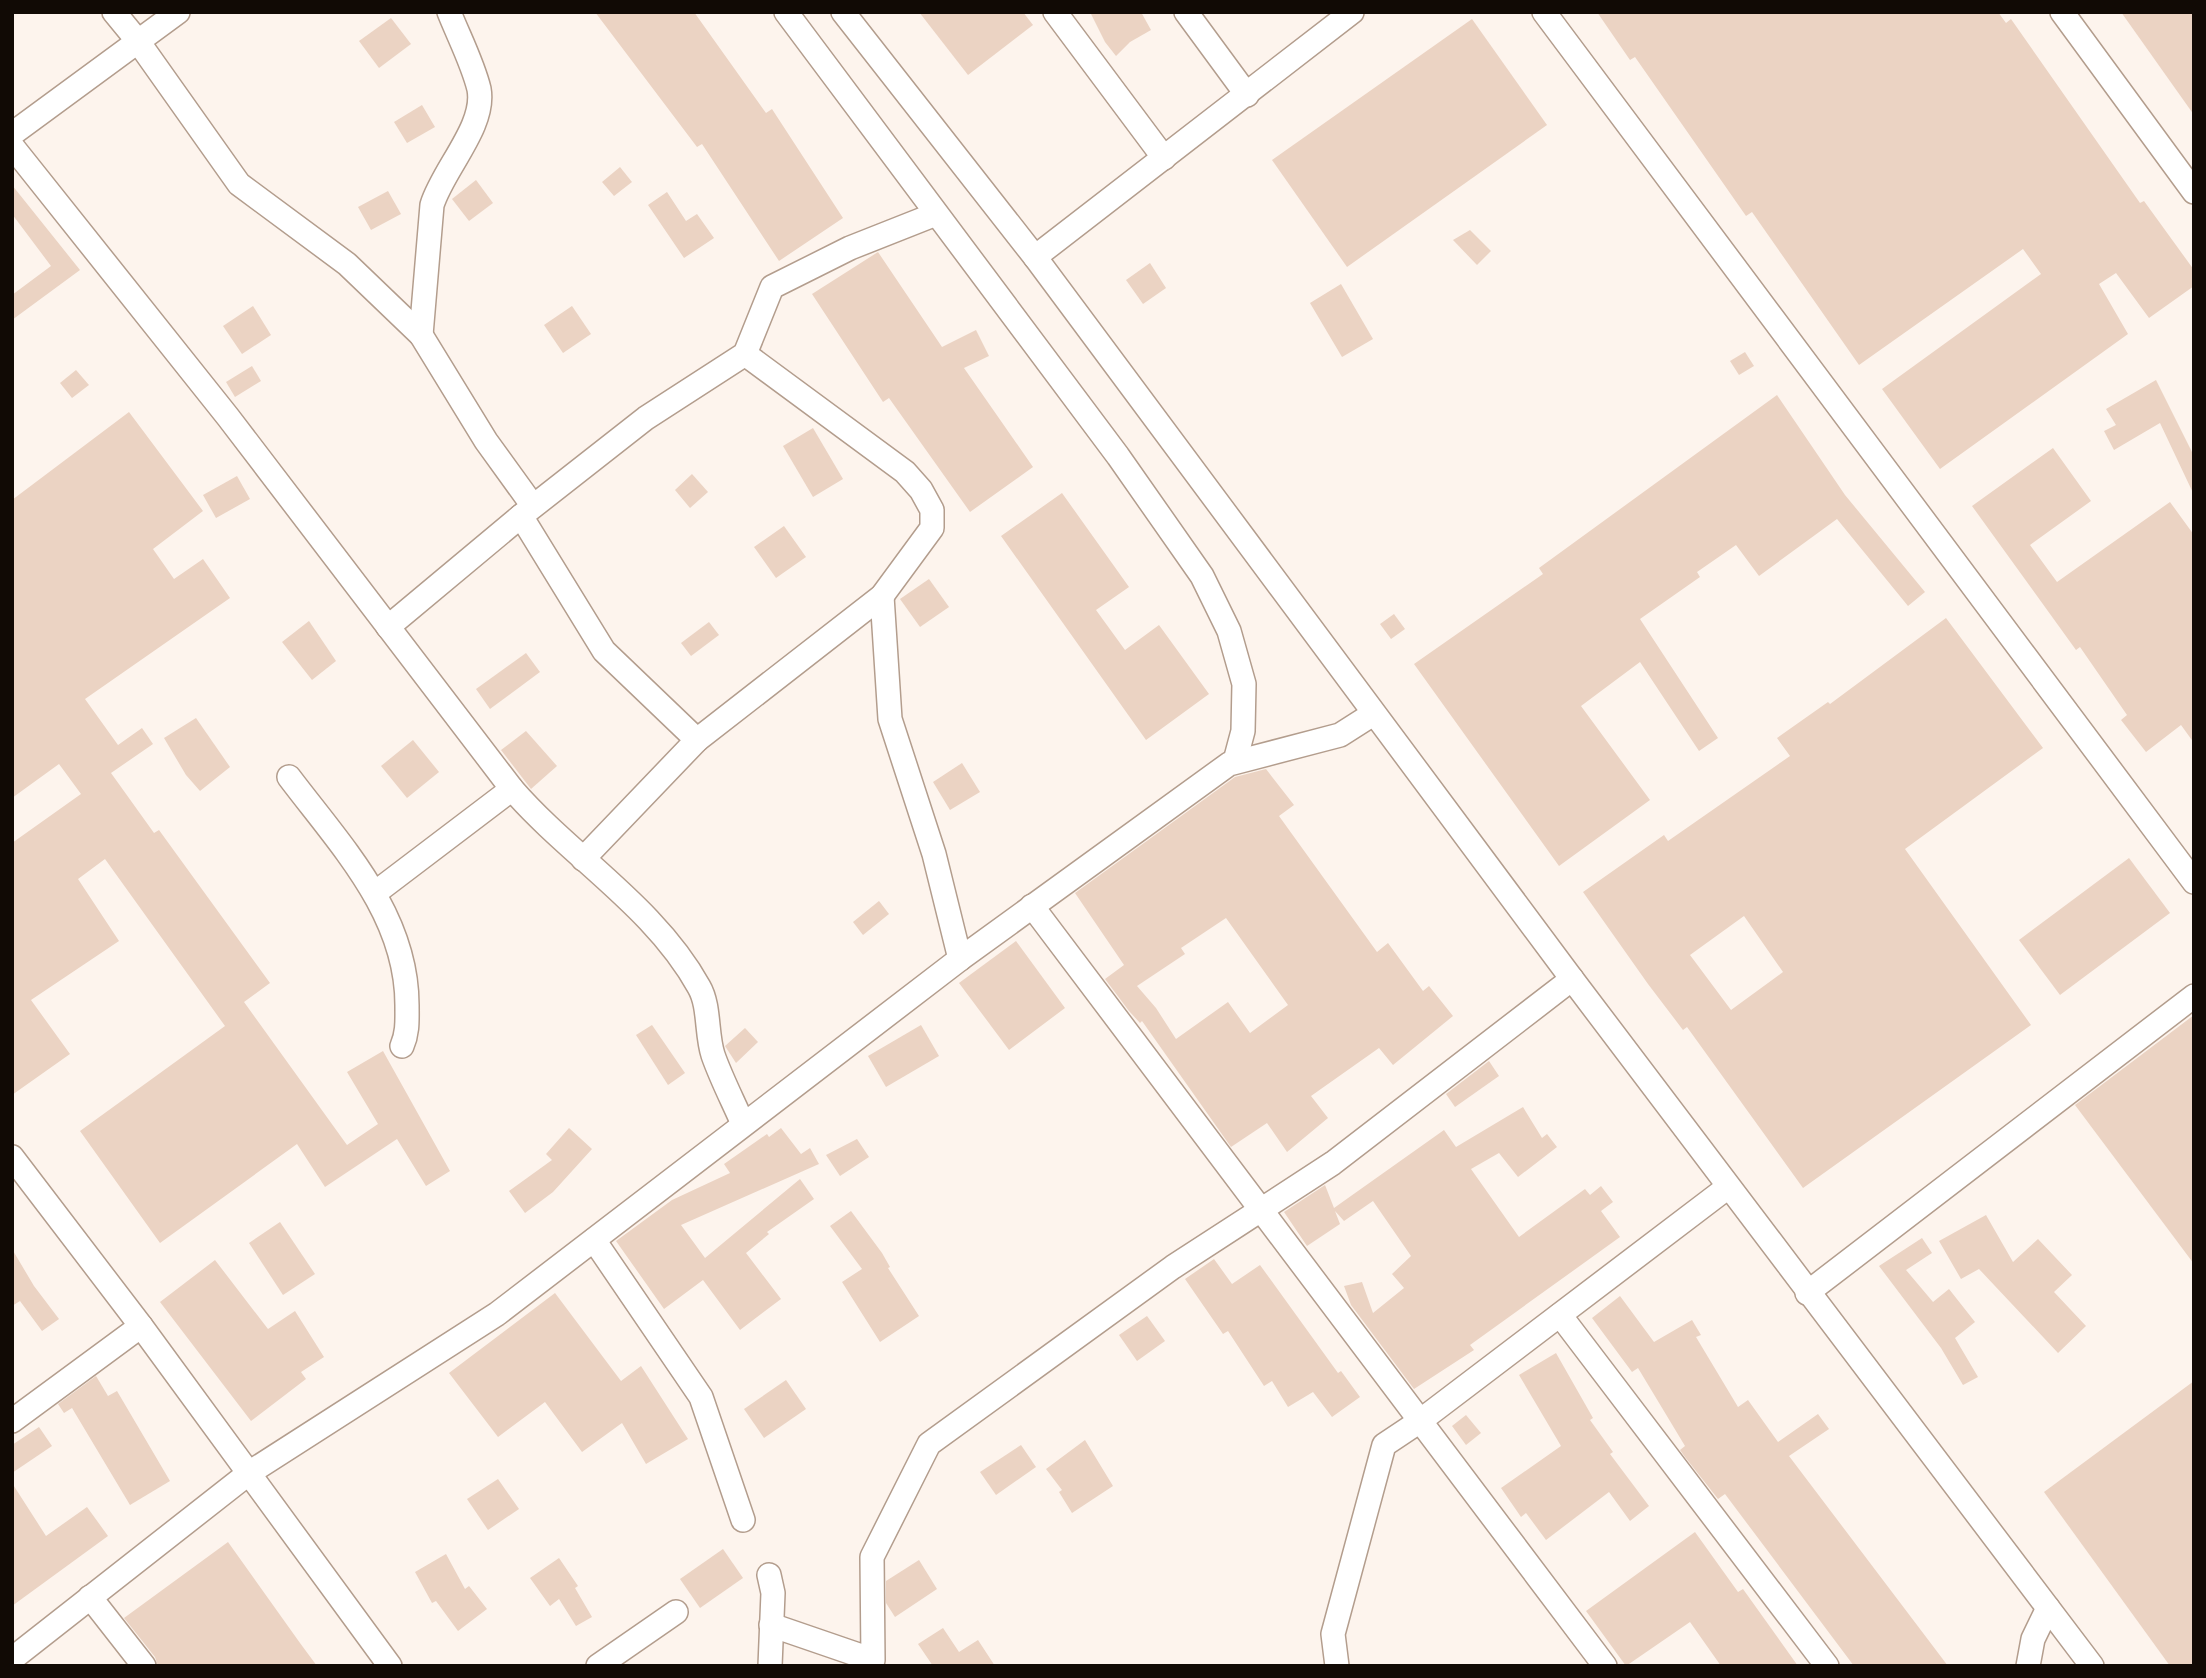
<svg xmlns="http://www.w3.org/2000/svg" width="2206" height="1678" font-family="'Times New Roman',serif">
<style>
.building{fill:#ebd3c3;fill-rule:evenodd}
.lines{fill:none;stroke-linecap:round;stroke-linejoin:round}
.minor-casing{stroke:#b39d8d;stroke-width:26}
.minor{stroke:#fff;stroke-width:23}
</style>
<rect width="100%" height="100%" fill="#fdf4ed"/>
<g class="building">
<polygon points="595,12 694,12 766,113 772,109 843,218 779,261 702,144 697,147"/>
<polygon points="919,12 1023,12 1033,25 968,75"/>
<polygon points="1090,12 1141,12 1151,30 1130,42 1116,56 1105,42"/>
<polygon points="1597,12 1998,12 2006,23 2011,19 2140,203 2144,201 2194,270 2194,286 2149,318 2116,273 2099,284 2128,334 1940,469 1882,389 2041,274 2023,249 1859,365 1752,212 1746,216 1635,57 1630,60"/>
<polygon points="2121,12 2194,12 2194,115"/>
<polygon points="391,18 411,44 379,68 359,41"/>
<polygon points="1472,19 1547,125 1347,267 1272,160"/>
<polygon points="422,105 435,127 407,143 394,122"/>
<polygon points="620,167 632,182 614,196 602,182"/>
<polygon points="476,180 493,203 469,221 452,199"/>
<polygon points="12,185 80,270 12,320 12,295 51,266 12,214"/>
<polygon points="388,191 401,214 371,230 358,207"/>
<polygon points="667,192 686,221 697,214 714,238 684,258 648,205"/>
<polygon points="1470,230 1491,251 1477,265 1453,240"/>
<polygon points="878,252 942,347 976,330 989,356 964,368 1033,467 970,512 889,398 883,402 812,294"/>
<polygon points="1150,263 1166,288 1143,304 1126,280"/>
<polygon points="1341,284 1373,339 1342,357 1310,303"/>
<polygon points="253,306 271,335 242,354 223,326"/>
<polygon points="572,306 591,334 563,353 544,325"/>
<polygon points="1745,352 1754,366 1739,375 1730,361"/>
<polygon points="252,366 261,381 235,397 226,382"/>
<polygon points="76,370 89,385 72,398 60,383"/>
<polygon points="2156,380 2194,456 2194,495 2160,423 2114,450 2104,431 2116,425 2106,409"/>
<polygon points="1777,395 1845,495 1925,592 1908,606 1837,519 1759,576 1736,545 1697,572 1700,577 1640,619 1718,738 1699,751 1640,662 1581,706 1650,800 1559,866 1414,664 1543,574 1539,568"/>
<polygon points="129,412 203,511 153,549 174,579 203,559 230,598 85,699 118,745 142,728 153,744 111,773 154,833 159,830 270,983 244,1002 347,1145 378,1124 347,1072 383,1051 450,1171 426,1186 397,1139 325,1187 297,1144 160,1243 80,1131 225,1026 105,859 78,879 119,941 31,1000 70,1054 12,1095 12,843 81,794 59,764 12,798 12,500"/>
<polygon points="813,428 843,479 813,497 783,446"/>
<polygon points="2053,448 2091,501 2030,545 2057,582 2170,502 2194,535 2194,743 2181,725 2146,752 2121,720 2127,715 2080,647 2076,650 1972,506"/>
<polygon points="692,474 708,492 690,508 675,490"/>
<polygon points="237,476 250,499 216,518 203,495"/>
<polygon points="1062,493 1129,587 1096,610 1125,650 1159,625 1209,694 1146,740 1001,536"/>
<polygon points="784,526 806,557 776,578 754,547"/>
<polygon points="929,579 949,607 920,627 900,599"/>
<polygon points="1394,614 1405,629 1391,639 1380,624"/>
<path d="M 1946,618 L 2043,748 L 1905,849 L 2031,1025 L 1803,1188 L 1687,1027 L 1683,1030 L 1648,984 L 1583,892 L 1664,835 L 1668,841 L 1790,756 L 1777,738 L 1828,702 L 1830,704 ZM 1744,916 L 1783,972 L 1731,1010 L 1690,955 Z"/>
<polygon points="309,621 336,661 312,680 282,642"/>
<polygon points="709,622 719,635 691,656 681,643"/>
<polygon points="526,653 540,672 490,709 476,689"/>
<polygon points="196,718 230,767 200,791 186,775 164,738"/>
<polygon points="526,731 557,766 531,789 501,750"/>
<polygon points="413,740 439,772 407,798 381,766"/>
<polygon points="962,763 980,792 950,810 933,782"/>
<path d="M 1266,769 L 1294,805 L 1279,816 L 1377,952 L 1388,943 L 1423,991 L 1429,986 L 1453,1016 L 1393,1065 L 1379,1048 L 1311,1096 L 1328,1118 L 1287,1152 L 1267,1123 L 1231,1147 L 1142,1021 L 1140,1023 L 1129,1011 L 1105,979 L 1124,965 L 1075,893 L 1235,777 ZM 1226,918 L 1288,1005 L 1250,1033 L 1228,1002 L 1176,1039 L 1156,1008 L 1137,986 L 1185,954 L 1181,948 Z"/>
<polygon points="2129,858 2170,913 2060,995 2019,940"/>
<polygon points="879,901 889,914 863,935 853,922"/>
<polygon points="1016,941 1065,1008 1009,1050 959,983"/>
<polygon points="2194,1015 2194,1264 2075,1105"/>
<polygon points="652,1025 685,1073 668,1085 636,1035"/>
<polygon points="921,1025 939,1056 886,1087 868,1056"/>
<polygon points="745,1028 758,1042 736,1063 725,1046"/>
<polygon points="1489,1061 1499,1076 1455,1107 1446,1094"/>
<polygon points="1523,1107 1542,1138 1547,1134 1557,1147 1518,1177 1499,1153 1471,1169 1519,1237 1585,1189 1590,1195 1601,1186 1613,1202 1601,1211 1620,1237 1470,1345 1474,1350 1414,1389 1351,1305 1344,1286 1362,1282 1373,1313 1404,1288 1392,1274 1411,1256 1373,1201 1344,1221 1335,1211 1340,1224 1307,1246 1284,1212 1325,1185 1334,1208 1444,1130 1456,1147"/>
<polygon points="569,1128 592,1149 553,1192 525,1213 509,1191 552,1160 546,1154"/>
<polygon points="781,1128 801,1154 810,1148 819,1164 681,1225 705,1258 800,1179 814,1199 767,1232 769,1234 746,1253 781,1299 740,1330 703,1280 664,1309 616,1241 672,1200 730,1173 724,1164 767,1134 769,1137"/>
<polygon points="857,1139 869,1157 840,1176 826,1155"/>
<polygon points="851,1211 882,1253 890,1267 888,1268 919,1316 880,1342 842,1282 862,1269 830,1226"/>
<polygon points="1986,1215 2013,1262 2038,1239 2072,1275 2054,1292 2086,1326 2058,1353 1979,1269 1961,1279 1939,1241"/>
<polygon points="280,1222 315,1274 283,1295 249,1243"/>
<polygon points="1922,1238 1932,1253 1906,1270 1933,1302 1949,1289 1975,1322 1955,1338 1978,1377 1963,1385 1941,1348 1879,1266"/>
<polygon points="12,1249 34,1286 59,1319 42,1331 20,1301 12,1306"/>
<polygon points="1214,1259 1232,1284 1260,1265 1338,1373 1341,1371 1360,1397 1332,1417 1313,1392 1288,1407 1272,1381 1264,1386 1228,1331 1223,1334 1185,1279"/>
<polygon points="215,1260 268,1329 295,1311 324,1357 301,1372 306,1379 251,1421 160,1302"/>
<polygon points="555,1293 621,1381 641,1366 688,1439 646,1464 622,1423 582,1452 545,1402 498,1437 449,1373"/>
<polygon points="1620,1296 1654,1342 1692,1320 1701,1335 1696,1337 1738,1407 1748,1400 1778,1442 1818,1414 1829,1429 1789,1456 1948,1666 1854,1666 1725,1494 1718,1499 1685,1457 1680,1450 1685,1446 1638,1368 1632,1372 1592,1318"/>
<polygon points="1147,1316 1165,1341 1137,1361 1119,1335"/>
<polygon points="1556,1353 1593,1418 1590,1420 1613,1452 1610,1454 1649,1506 1630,1521 1609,1492 1546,1540 1526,1513 1521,1517 1501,1488 1561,1446 1519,1375"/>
<polygon points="96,1376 108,1396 117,1391 170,1481 130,1505 72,1408 64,1413 58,1404"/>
<polygon points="786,1380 806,1409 764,1438 744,1409"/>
<polygon points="2194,1381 2194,1666 2170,1666 2044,1492"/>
<polygon points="1466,1415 1481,1433 1466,1445 1452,1426"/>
<polygon points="39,1427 52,1446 12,1473 12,1445"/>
<polygon points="1085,1440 1113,1486 1072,1513 1059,1492 1062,1490 1046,1469"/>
<polygon points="1021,1445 1036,1467 996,1495 980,1472"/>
<polygon points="498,1479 519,1509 488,1530 467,1499"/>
<polygon points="12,1483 46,1536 87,1507 108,1536 12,1606"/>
<polygon points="1695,1532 1738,1592 1743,1589 1798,1666 1721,1666 1690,1622 1626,1666 1586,1611"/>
<polygon points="228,1542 300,1643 317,1666 158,1666 155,1657 124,1618"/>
<polygon points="723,1549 743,1578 700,1608 680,1579"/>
<polygon points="446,1554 465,1589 469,1586 487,1609 458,1631 436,1601 432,1603 415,1572"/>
<polygon points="559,1558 578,1586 575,1588 592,1617 576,1626 559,1599 550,1606 530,1578"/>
<polygon points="919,1560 937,1589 895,1617 886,1603 886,1581"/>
<polygon points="943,1628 959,1652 978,1640 995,1666 933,1666 918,1644"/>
</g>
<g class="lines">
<g class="minor-casing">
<g id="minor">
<polyline points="114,12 137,40 239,184 347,264 421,335 486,441 533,506"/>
<polyline points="786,12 1118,456 1202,576 1229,631 1244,684 1243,731 1235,761"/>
<polyline points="843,12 1035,257 1572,979 2092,1666"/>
<polyline points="1055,12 1164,158"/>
<polyline points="1186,12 1247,95"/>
<polyline points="1544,12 2194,882"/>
<polyline points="2062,12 2194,192"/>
<polyline points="12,134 178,12"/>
<path d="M 12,146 L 228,417 L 512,789 C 571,857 655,907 699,987 C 710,1006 706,1034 713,1055 C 721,1078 733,1101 743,1124"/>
<polyline points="1035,257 1352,12"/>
<path d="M 421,335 L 432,205 C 443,169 486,126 479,89 C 473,64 459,37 449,12"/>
<polyline points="521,516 604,651 697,740"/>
<polyline points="882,596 890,719 934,854 960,959"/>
<polyline points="388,627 521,516 646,418 745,354 772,287 850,248 936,214"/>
<path d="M 289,777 C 341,846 407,914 407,1005 C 407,1020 408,1032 402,1046"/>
<polyline points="583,859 697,740 882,596 932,528 932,510 921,490 905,472 745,354"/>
<polyline points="375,893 512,789"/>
<polyline points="1032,906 1605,1666"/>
<polyline points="12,1157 141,1326 390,1666"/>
<polyline points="594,1240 701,1397 743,1520"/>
<polyline points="1807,1293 2194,996"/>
<polyline points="1560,1315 1827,1666"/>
<polyline points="12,1421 141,1326"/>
<polyline points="769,1575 773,1593 770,1666"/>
<polyline points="90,1597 144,1666"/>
<polyline points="771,1625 873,1660 872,1557 929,1444 1173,1267 1333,1163 1572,979"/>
<polyline points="12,1659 249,1473 497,1314 960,959 1229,764 1340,735 1373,714"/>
<polyline points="598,1666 676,1612"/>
<polyline points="1337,1666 1333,1634 1384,1445 1420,1421 1728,1187"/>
<polyline points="2028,1666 2033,1639 2048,1608"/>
</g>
</g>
<use href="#minor" class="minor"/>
</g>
<rect width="2206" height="1678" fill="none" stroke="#110a05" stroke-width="28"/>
</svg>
